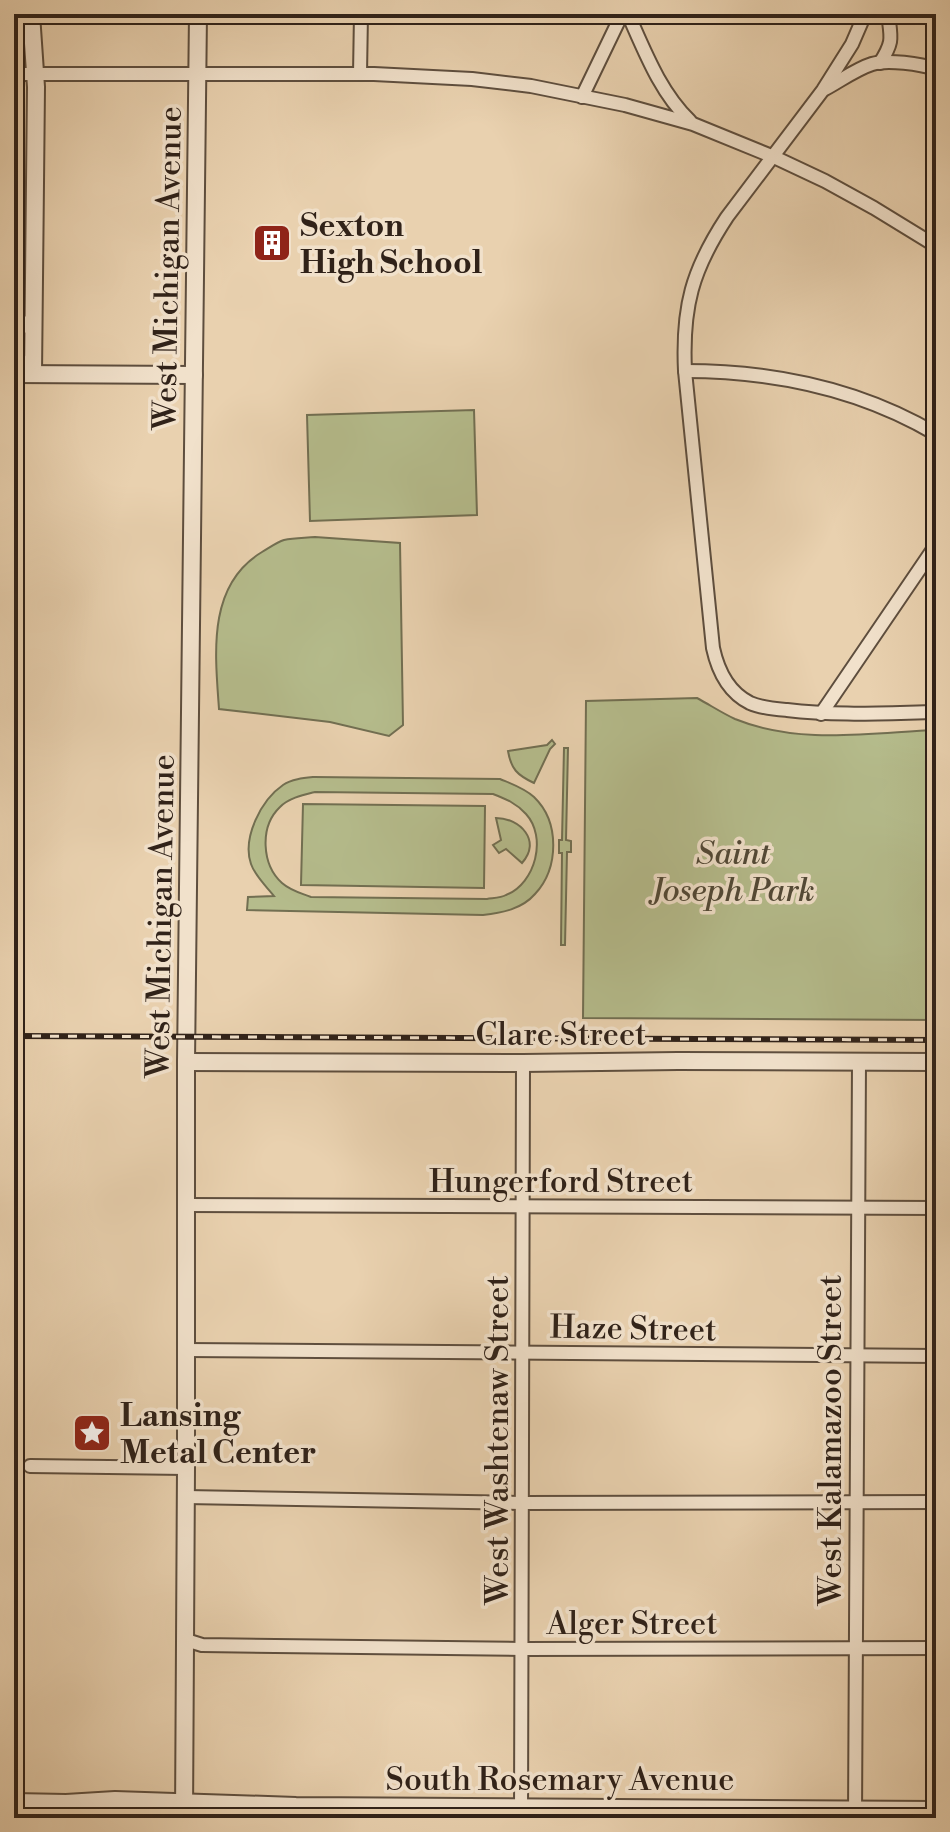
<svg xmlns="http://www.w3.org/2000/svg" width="950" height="1832" font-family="'Libre Bodoni',serif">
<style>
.green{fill:#b5bc8c;stroke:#726f52;stroke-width:2;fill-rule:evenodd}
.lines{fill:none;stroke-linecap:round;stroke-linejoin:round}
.minor-casing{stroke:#5e4e3e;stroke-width:16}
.tertiary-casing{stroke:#5e4e3e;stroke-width:20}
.minor{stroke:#f1e1cb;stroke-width:12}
.tertiary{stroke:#f1e1cb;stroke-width:16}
.rail-casing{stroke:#302219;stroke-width:6}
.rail{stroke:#f1e1cb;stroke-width:3;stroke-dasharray:9;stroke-linecap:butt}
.labels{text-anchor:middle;stroke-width:7;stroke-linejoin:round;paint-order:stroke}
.poi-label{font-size:32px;font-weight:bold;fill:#302219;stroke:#f1e1cb;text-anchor:start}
.street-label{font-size:32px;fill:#302219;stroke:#f1e1cb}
.park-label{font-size:32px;font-style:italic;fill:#514836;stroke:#f1e1cb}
</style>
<rect width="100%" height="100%" fill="#e9d1af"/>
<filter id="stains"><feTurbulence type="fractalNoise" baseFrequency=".0025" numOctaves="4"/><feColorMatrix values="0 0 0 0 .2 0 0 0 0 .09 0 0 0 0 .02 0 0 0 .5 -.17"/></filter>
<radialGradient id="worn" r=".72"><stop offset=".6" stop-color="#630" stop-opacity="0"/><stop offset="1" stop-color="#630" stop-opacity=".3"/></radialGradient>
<g class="green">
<polygon points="474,410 477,515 310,521 307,415"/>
<path d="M 315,537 L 400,543 L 403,725 L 389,736 L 330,722 L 219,709 C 215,653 207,585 262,552 C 269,548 277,542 284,540 C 294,538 305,538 315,537 Z"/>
<path d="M 697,698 C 710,705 722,713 735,719 C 799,745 869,733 936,730 L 936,1020 L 583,1018 L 586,701 Z"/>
<path d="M 552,740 L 555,744 L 550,749 L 534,783 C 517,775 511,769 508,751 L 547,745 Z"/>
<polygon points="564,748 568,748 566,840 571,841 571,852 567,852 565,945 561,945 562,853 559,853 559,840 562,840"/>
<path d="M 314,777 L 500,779 C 512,784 524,788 534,797 C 560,822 559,868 535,894 C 522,909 502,913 483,915 L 247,910 L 248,897 L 274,896 C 266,886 255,876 251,864 C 242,838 261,800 283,785 C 292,779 304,778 314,777 ZM 315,792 L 493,794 C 506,799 516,803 526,814 C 547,837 536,883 506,895 C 501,898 493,898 487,899 L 311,897 C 301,893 291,891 282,883 C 262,865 259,827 280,807 C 289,798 303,795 315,792 Z"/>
<polygon points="303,804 485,806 484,888 301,885"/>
<path d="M 496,818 C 520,818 542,841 522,863 L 506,849 L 499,853 L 493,845 L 501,840 Z"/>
</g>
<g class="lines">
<g class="minor-casing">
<g id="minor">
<path d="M 628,14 C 645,52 660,92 690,121"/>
<path d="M 865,14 L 852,44 L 823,90 L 727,217 C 692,270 682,307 685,371 L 713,648 C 718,671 728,692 750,703 C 761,708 775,709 787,710 C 836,716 886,713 936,712"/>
<path d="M 880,63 C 894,41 891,38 888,14"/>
<polyline points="14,74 374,74 472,79 531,86 625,105 693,124 774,157 825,181 874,208 936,246"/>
<polyline points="360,74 361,14"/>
<path d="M 825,89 C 840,81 856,69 872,64 C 887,59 921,64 936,69"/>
<polyline points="582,97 622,14"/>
<polyline points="14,332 25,326 34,316"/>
<polyline points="14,352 33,374"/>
<path d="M 685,371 C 774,371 858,388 936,434"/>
<polyline points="821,714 936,545"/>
<polyline points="186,1205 936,1208"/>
<polyline points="186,1350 936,1356"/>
<polyline points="30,1466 186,1468"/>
<polyline points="186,1497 523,1503 936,1502"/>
<polyline points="186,1640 202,1645 522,1649 936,1648"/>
<polyline points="521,1818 523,1063"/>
<polyline points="855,1818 859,1063"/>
</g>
</g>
<g class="tertiary-casing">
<g id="tertiary">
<polyline points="31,14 36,87 33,374"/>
<polyline points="14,374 194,375"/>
<polyline points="186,1062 523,1063 678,1061 936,1062"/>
<polyline points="14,1802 66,1803 115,1800 296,1806 936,1810"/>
<polyline points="184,1818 186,1468 186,1062 198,14"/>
</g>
</g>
<use href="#minor" class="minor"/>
<use href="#tertiary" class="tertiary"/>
<g class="rail-casing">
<polyline id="rail" points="14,1036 936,1040"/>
</g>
<use href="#rail" class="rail"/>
</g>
<defs>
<g id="building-square" transform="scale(2)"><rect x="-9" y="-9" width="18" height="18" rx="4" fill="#8f2418" stroke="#f1e1cb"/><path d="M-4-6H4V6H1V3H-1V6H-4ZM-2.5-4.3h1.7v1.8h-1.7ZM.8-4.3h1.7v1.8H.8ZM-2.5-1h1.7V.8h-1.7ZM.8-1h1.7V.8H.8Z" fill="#fff"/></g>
<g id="sight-square" transform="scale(2)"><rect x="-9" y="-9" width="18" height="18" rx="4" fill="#8f2418" stroke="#f1e1cb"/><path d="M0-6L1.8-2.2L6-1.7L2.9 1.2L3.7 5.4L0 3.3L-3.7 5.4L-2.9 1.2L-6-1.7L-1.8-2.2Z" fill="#fff"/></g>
</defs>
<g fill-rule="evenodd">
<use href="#building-square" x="272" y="243"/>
<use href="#sight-square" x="92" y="1433"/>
</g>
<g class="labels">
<g class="poi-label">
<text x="300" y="236">Sexton<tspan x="300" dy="37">High School</tspan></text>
<text x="120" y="1426">Lansing<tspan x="120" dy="37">Metal Center</tspan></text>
</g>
<g class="street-label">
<text transform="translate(167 268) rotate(-89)" y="11">West Michigan Avenue</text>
<text transform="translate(160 916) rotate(-89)" y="11">West Michigan Avenue</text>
<text x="561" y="1045">Clare Street</text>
<text x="561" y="1192">Hungerford Street</text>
<text transform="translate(633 1328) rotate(1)" y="11">Haze Street</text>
<text transform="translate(497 1440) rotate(-90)" y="11">West Washtenaw Street</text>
<text transform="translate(830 1440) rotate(-90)" y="11">West Kalamazoo Street</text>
<text x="632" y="1634">Alger Street</text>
<text x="560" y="1790">South Rosemary Avenue</text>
</g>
<g class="park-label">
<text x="733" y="864">Saint<tspan x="733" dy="37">Joseph Park</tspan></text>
</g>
</g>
<rect width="950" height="1832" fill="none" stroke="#e9d1af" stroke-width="48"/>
<rect x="16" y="16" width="918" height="1800" fill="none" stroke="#302219" stroke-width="4"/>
<rect x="24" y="24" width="902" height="1784" fill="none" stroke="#302219" stroke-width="2"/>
<rect width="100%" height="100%" filter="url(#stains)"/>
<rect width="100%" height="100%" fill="url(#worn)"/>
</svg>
